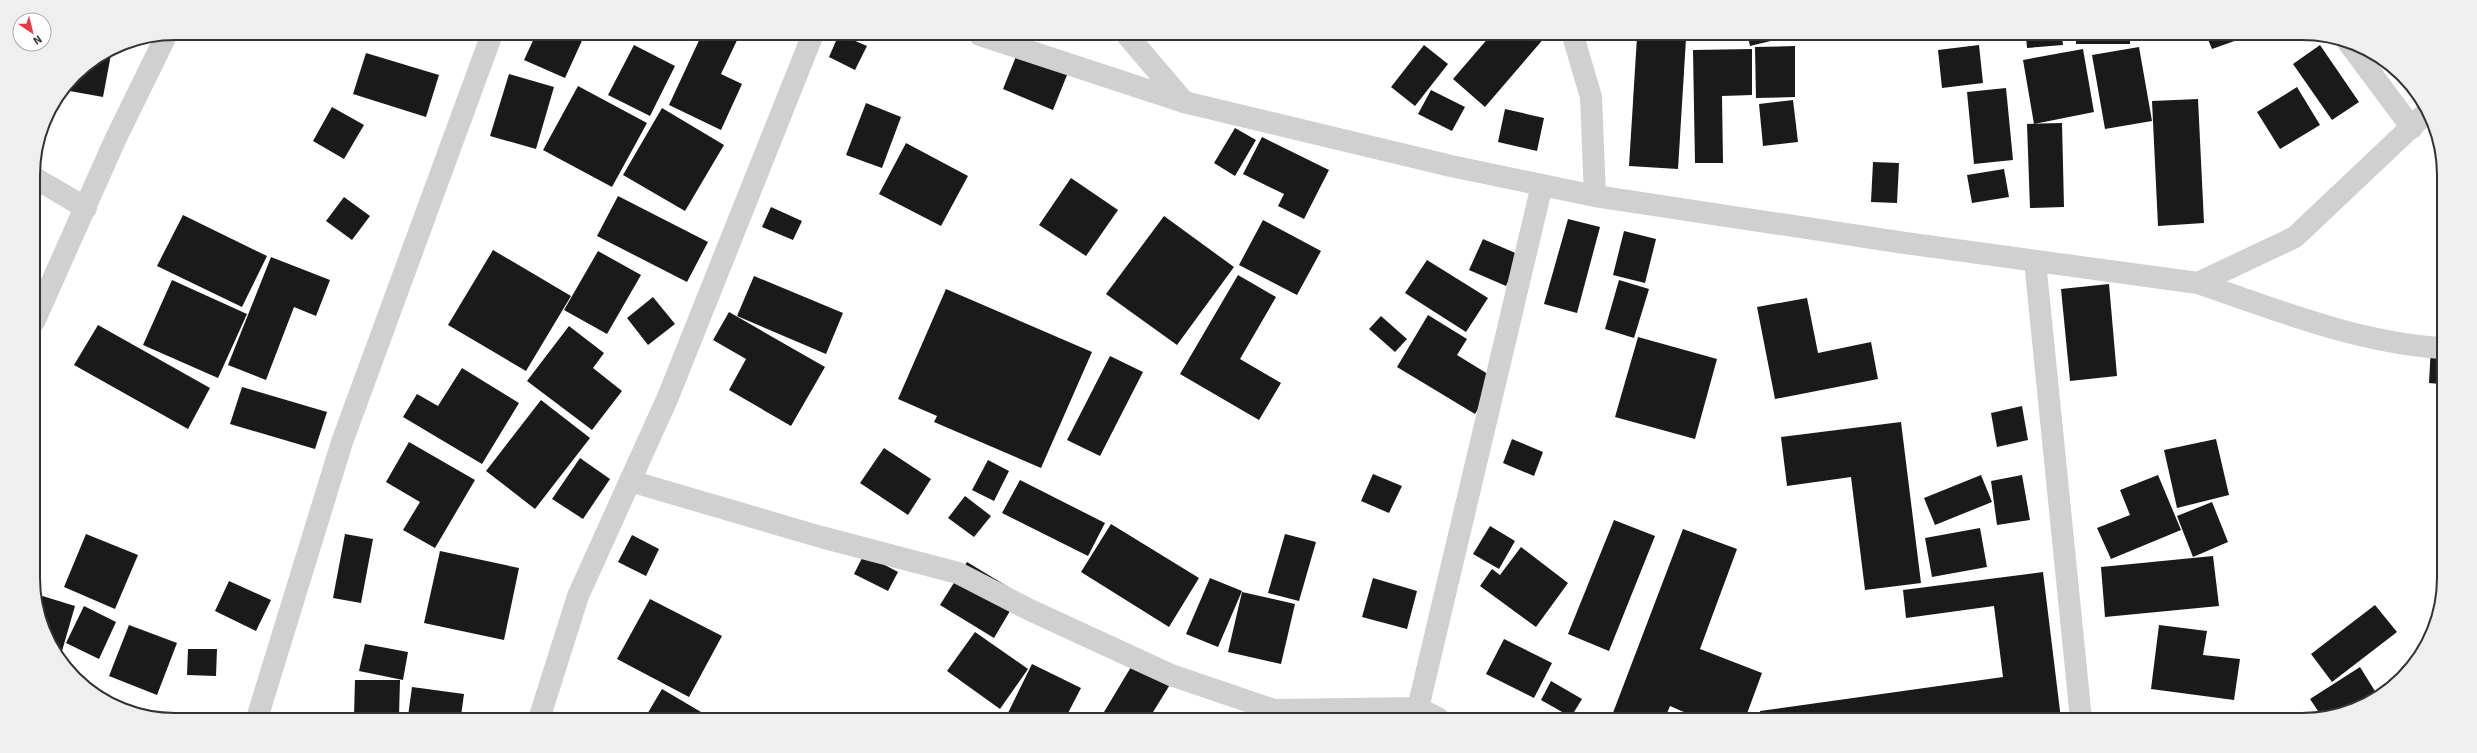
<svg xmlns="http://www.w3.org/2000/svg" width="2477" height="753" font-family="Signika,sans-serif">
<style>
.building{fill:#1a1a1a}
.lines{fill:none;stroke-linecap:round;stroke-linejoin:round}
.minor{stroke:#d0d0d0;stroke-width:22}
.rim{fill:none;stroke:#333;stroke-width:2}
</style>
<rect width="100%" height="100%" fill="#fff"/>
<g class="building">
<polygon points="536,34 585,34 565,78 524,60"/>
<polygon points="702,34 740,34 721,74 742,84 721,130 669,105"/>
<polygon points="839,34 867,46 855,70 829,57"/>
<polygon points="1490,36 1546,36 1485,107 1453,79"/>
<polygon points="1748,36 1787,37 1750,46"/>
<polygon points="1637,37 1686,39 1678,169 1629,166"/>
<polygon points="2026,37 2062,37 2063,45 2027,48"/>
<rect x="2076" y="37" width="54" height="7"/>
<polygon points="2207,37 2243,38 2212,49"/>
<polygon points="634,45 675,66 650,116 608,95"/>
<polygon points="1424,45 1448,64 1415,106 1391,87"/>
<polygon points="1979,45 1983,83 1942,88 1938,50"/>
<polygon points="2320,45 2359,102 2332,120 2293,64"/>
<polygon points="1795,46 1795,97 1756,98 1755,47"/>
<polygon points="2139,47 2152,121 2105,129 2092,55"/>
<polygon points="112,49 103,97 64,90 75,74"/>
<polygon points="1019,49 1069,70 1053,110 1003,89"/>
<polygon points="1752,49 1752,95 1722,96 1723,163 1695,163 1693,50"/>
<polygon points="2083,49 2094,112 2034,124 2023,60"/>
<polygon points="366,53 439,75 426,117 353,94"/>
<polygon points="509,74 554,87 536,149 490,136"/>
<polygon points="578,86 647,123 612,187 543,150"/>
<polygon points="2297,87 2320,125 2280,149 2257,112"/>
<polygon points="2006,88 2013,160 1974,164 1967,92"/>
<polygon points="1431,90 1465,107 1452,131 1418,114"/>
<polygon points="2198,99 2204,223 2158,226 2152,101"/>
<polygon points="1793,100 1798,142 1763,146 1759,104"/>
<polygon points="866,103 901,117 882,168 846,155"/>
<polygon points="332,107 364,125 344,159 313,141"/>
<polygon points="662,108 724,145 685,211 623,175"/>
<polygon points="1505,109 1544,118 1537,151 1498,142"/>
<polygon points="2062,123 2064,207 2030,208 2027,124"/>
<polygon points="1235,128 1256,140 1235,176 1214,163"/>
<polygon points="1262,137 1329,170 1304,219 1278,206 1284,194 1243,174"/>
<polygon points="906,143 968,176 941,226 879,194"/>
<polygon points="1873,162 1899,163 1897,203 1871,202"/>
<polygon points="2004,169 2009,197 1972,203 1967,175"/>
<polygon points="1071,178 1118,210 1086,256 1039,225"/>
<polygon points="618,196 708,242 687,282 597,236"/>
<polygon points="344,197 370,216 352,240 326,221"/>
<polygon points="771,207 802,221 793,240 762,227"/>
<polygon points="183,215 267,256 242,307 157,266"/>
<polygon points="1164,216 1234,267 1177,345 1106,294"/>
<polygon points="1568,219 1600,227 1577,313 1544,304"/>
<polygon points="1263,220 1321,251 1297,295 1239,265"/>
<polygon points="1624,231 1656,239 1645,283 1613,275"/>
<polygon points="1483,239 1520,255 1506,286 1469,270"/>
<polygon points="493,250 571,296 526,371 448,325"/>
<polygon points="598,251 641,275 607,334 564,310"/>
<polygon points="271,257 330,280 316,316 294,307 266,380 228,365"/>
<polygon points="1427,260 1488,298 1466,332 1405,293"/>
<polygon points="1238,275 1276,297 1240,359 1281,383 1259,420 1180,374"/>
<polygon points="754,276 843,313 826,354 737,316"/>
<polygon points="172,280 247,314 218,378 143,345"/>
<polygon points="1619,280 1649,289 1634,338 1605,329"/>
<polygon points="2109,284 2117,376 2070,381 2061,289"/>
<polygon points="946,289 1092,352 1041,468 934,422 937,416 898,399"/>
<polygon points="653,297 675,324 648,345 627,318"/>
<polygon points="1807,298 1818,353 1871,342 1878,379 1775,399 1757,307"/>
<polygon points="729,312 825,367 791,426 729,390 746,359 713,340"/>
<polygon points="1428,315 1467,339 1457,355 1496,379 1475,414 1397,367"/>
<polygon points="1381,316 1407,339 1395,352 1369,329"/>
<polygon points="98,325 210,388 188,429 74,365"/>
<polygon points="569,326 604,353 593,368 622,391 592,430 527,381"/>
<polygon points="1638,337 1717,359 1695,439 1615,417"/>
<polygon points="2431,346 2440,346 2440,384 2429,383"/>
<polygon points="1110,356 1143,372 1100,456 1067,440"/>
<polygon points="462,368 519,403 482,464 403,417 417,394 438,406"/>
<polygon points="242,387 327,412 315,449 230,424"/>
<polygon points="541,400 590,438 535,509 486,471"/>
<polygon points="2022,406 2028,440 1997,447 1991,413"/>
<polygon points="1901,422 1921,583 1865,590 1851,477 1787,486 1781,437"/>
<polygon points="1512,439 1543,452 1534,476 1503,463"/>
<polygon points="2216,439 2229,495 2177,508 2164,450"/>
<polygon points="409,442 475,480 435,548 403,530 420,502 386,482"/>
<polygon points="884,448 931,479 908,515 860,483"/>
<polygon points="580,458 610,479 583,519 552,499"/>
<polygon points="988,460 1009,471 994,501 972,490"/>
<polygon points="1373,474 1402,486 1389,513 1361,501"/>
<polygon points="1981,475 1992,502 1935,525 1924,498"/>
<polygon points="2022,475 2030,520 1997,525 1991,481"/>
<polygon points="2158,475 2181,530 2111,559 2097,528 2130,515 2120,490"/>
<polygon points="1020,480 1105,523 1088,556 1002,513"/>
<polygon points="965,496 991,516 974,537 948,518"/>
<polygon points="2212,502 2228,542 2193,557 2177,516"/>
<polygon points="1614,520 1655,536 1609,651 1568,634"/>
<polygon points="1111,524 1199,578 1169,627 1081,572"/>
<polygon points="1490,526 1515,541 1499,569 1473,554"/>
<polygon points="1980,528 1987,567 1932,577 1925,538"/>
<polygon points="1683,529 1737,549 1700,649 1762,673 1745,719 1692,718 1693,716 1670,706 1665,718 1611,718"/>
<polygon points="86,534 138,555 115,609 64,587"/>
<polygon points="345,534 373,539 361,603 333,598"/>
<polygon points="1285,534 1316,542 1299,601 1268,593"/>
<polygon points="632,535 659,549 646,576 618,562"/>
<polygon points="1521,547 1568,583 1536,627 1480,586 1492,569 1500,575"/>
<polygon points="440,551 519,568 504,640 424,623"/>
<polygon points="864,554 898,572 888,591 854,574"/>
<polygon points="2213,556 2219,606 2105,617 2101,567"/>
<polygon points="967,562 1020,594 994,638 940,605"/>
<polygon points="2043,572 2061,719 1761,719 1760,711 2003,677 1994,606 1906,618 1903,590"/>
<polygon points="1210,578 1242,591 1218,647 1186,634"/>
<polygon points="1373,578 1417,591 1407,629 1362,617"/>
<polygon points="229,581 271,600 256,631 215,611"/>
<polygon points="1242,592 1295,604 1281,664 1228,652"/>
<polygon points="36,594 75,606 60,658 48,641 36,606"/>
<polygon points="650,599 722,636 689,697 617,659"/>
<polygon points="2375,605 2397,632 2332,682 2311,654"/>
<polygon points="84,606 116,622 99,659 66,643"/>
<polygon points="129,625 177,643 157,695 109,676"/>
<polygon points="2159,625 2207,631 2203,655 2240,659 2234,700 2151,689"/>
<polygon points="975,632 1028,669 1000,709 947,671"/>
<polygon points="1504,639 1552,663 1534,698 1486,674"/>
<polygon points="365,644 408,652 403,680 359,671"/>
<polygon points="188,649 217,649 216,676 187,675"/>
<polygon points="1134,662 1171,683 1150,717 1101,717"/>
<polygon points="1032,664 1081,688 1066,717 1006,717"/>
<polygon points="2360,667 2378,696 2356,709 2322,717 2310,699"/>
<polygon points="355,680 400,680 399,716 354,716"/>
<polygon points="1551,681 1582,699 1571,717 1541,700"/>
<polygon points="412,687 464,694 461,716 408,716"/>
<polygon points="662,689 701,712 699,716 646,716"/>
</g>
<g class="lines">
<g class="minor">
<polyline points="980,35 1184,102 1451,166 1595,196 1905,243 2198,283 2295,237 2425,114"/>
<polyline points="1127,35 1184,102"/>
<polyline points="1573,36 1591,97 1595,196"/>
<polyline points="2347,41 2412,128"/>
<polyline points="33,177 86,208"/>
<polyline points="2035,261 2081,719"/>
<path d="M 2198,283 C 2277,310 2356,342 2440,348"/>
<polyline points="34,322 116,138 167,34"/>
<polyline points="630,481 821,537 958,573 1030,610 1171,675 1274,710 1418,708 1438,718"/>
<polyline points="1418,708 1542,185"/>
<polyline points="258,715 342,442 492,34"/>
<polyline points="540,716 578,596 668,397 813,34"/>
</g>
</g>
<path d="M0 0H2477V753H0ZM175 40H2302A135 135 0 0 1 2437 175V578A135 135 0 0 1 2302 713H175A135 135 0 0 1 40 578V175A135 135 0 0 1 175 40Z" fill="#efefef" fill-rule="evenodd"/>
<path class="rim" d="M175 40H2302A135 135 0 0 1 2437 175V578A135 135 0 0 1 2302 713H175A135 135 0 0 1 40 578V175A135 135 0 0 1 175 40Z"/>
<g transform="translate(32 32) rotate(145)"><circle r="19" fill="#ffffff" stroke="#adadad"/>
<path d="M0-3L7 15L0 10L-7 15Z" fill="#e63946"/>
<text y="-6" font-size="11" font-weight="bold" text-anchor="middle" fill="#333333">N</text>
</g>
</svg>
